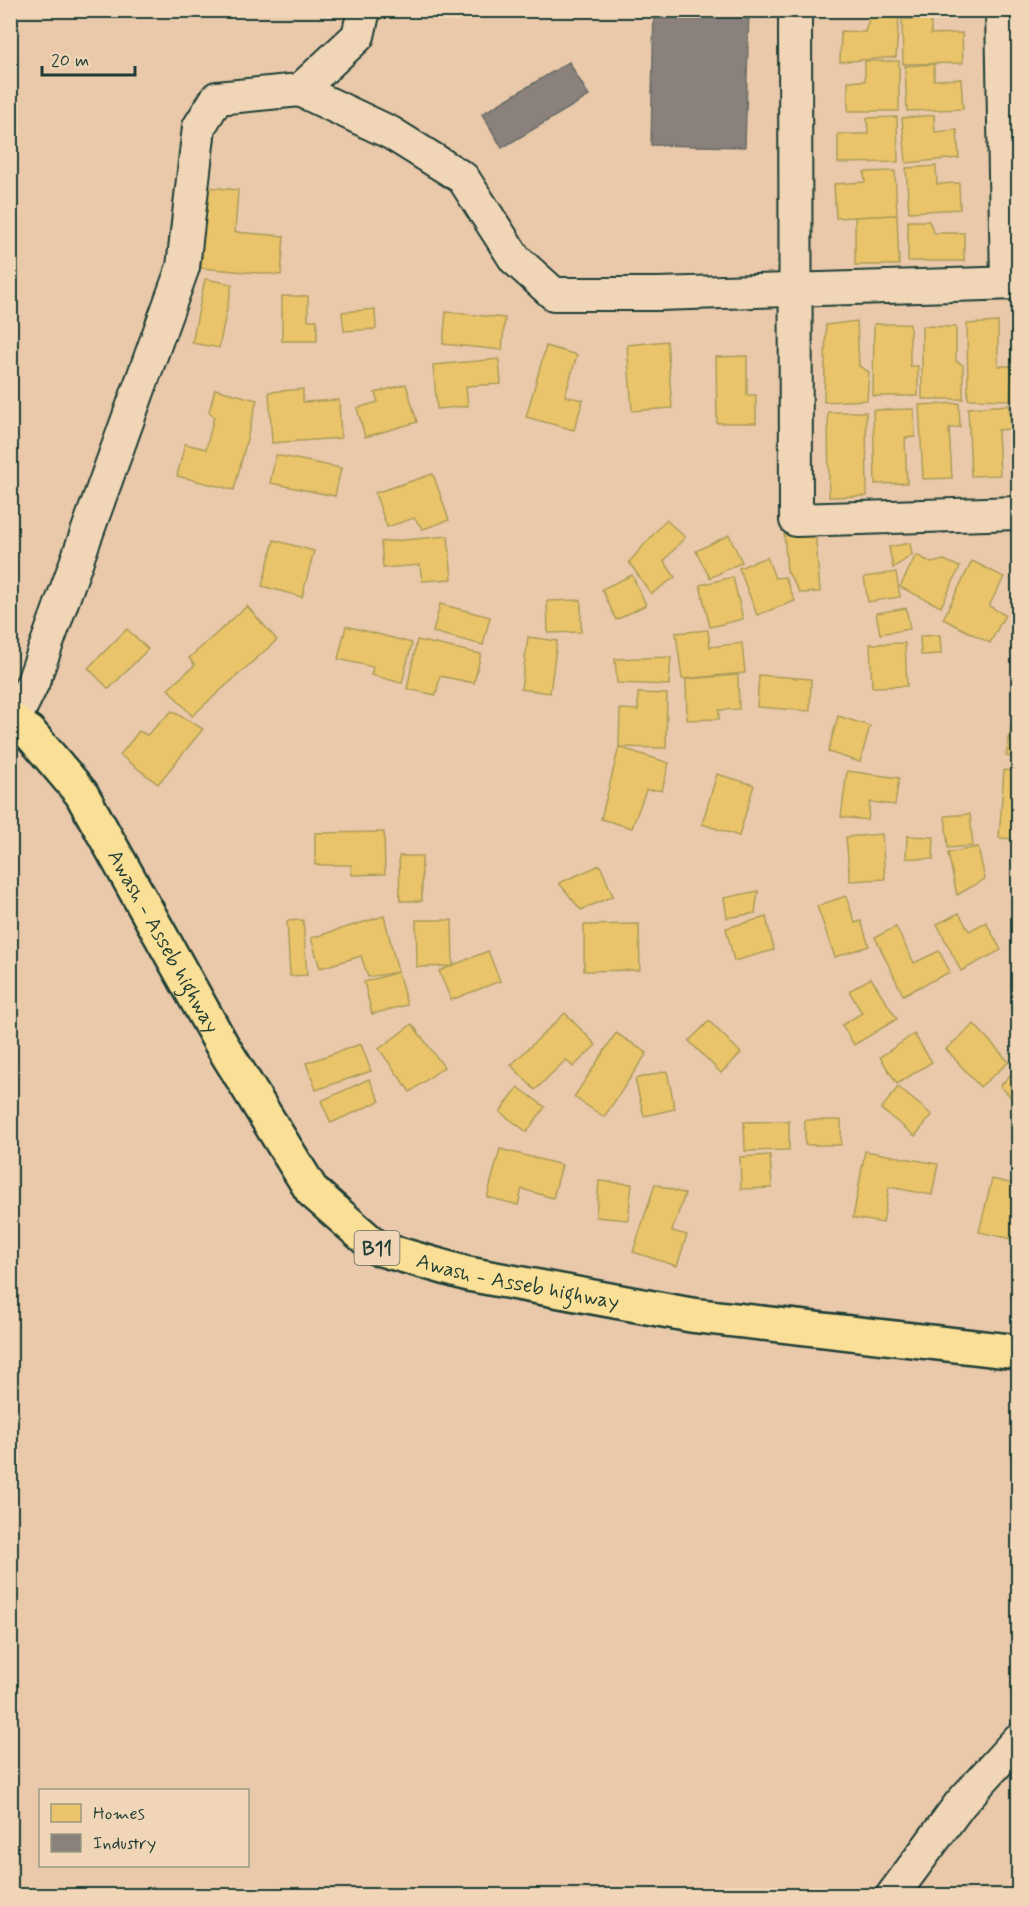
<svg xmlns="http://www.w3.org/2000/svg" width="1029" height="1906" font-family="Mynerve,sans-serif">
<style>
.homes{fill:#e9c46a;stroke:#ac9c5a;stroke-width:1.5}
.industry{fill:#8a817c;stroke:#6a6d66;stroke-width:1.5}
.lines{fill:none;stroke-linecap:round;stroke-linejoin:round}
.street-casing{stroke:#1f3d34;stroke-width:36}
.highway-casing{stroke:#1f3d34;stroke-width:38}
.street{stroke:#f0d6b7;stroke-width:32}
.highway{stroke:#fadf96;stroke-width:33}
.labels{text-anchor:middle;stroke-width:6;stroke-linejoin:round;paint-order:stroke}
.shield{fill:#f0d6b7;stroke:#5e6b5b;stroke-width:1.5}
.shield-label{font-size:20px;font-weight:bold;fill:#1f3d34}
.street-label{font-size:21px;fill:#1f3d34;stroke:#f0d6b7}
</style>
<rect width="100%" height="100%" fill="#e9c9aa"/>
<filter id="ink" filterUnits="userSpaceOnUse"><feTurbulence type="fractalNoise" baseFrequency=".0167" numOctaves="2"/><feDisplacementMap in="SourceGraphic" scale="12" xChannelSelector="R" yChannelSelector="G"/><feConvolveMatrix kernelMatrix="1 2 1 2 8 2 1 2 1" color-interpolation-filters="sRGB"/></filter>
<g filter="url(#ink)">
<g class="homes">
<polygon points="870,15 899,15 896,57 840,62 841,31 865,32"/>
<polygon points="902,19 931,19 931,34 962,33 963,63 903,64"/>
<polygon points="865,61 899,61 899,111 848,111 848,81 865,81"/>
<polygon points="934,64 934,80 961,79 963,109 907,111 905,66"/>
<polygon points="934,115 935,132 957,130 959,158 906,163 902,118"/>
<polygon points="897,117 898,162 838,163 838,134 868,134 867,118"/>
<polygon points="936,166 937,184 959,183 960,209 909,212 906,168"/>
<polygon points="895,171 897,215 836,218 834,184 865,182 864,172"/>
<polygon points="207,187 238,190 235,232 284,236 281,275 201,268"/>
<polygon points="897,215 899,265 855,265 855,217"/>
<polygon points="908,221 929,221 934,233 964,233 964,261 908,261"/>
<polygon points="205,279 232,284 219,348 192,343"/>
<polygon points="282,296 308,296 308,320 317,320 317,341 282,341"/>
<polygon points="375,309 376,329 344,331 342,312"/>
<polygon points="446,312 505,318 502,350 443,344"/>
<polygon points="1012,320 1018,321 1018,400 1010,400"/>
<polygon points="857,321 859,366 869,372 867,400 824,402 826,325"/>
<polygon points="998,322 998,366 1012,366 1010,400 968,399 967,324"/>
<polygon points="874,324 910,324 910,366 918,366 918,396 873,396"/>
<polygon points="922,326 956,327 956,361 963,365 963,399 922,399"/>
<polygon points="667,341 672,408 632,411 627,345"/>
<polygon points="546,346 577,355 565,396 583,400 574,430 526,417"/>
<polygon points="747,356 747,395 756,395 756,423 717,423 716,357"/>
<polygon points="499,359 501,384 466,386 468,406 437,409 433,365"/>
<polygon points="406,384 417,422 365,437 357,408 378,402 375,393"/>
<polygon points="215,389 257,400 234,490 177,476 185,444 206,449 214,417 209,412"/>
<polygon points="303,389 303,402 339,400 341,438 272,443 269,392"/>
<polygon points="959,403 960,427 949,428 952,478 923,479 919,405"/>
<polygon points="1009,405 1011,429 998,430 1000,475 971,476 968,408"/>
<polygon points="1014,405 1018,405 1018,468"/>
<polygon points="914,409 915,437 905,438 907,483 875,484 873,410"/>
<polygon points="828,412 866,412 867,496 829,497"/>
<polygon points="276,455 341,468 335,496 270,483"/>
<polygon points="433,474 449,520 423,529 414,518 387,527 375,493"/>
<polygon points="666,520 685,537 664,561 675,577 651,594 629,562"/>
<polygon points="815,529 820,592 800,593 787,571 784,532"/>
<polygon points="729,535 742,562 710,578 696,551"/>
<polygon points="448,536 452,579 422,581 420,565 383,568 381,542"/>
<polygon points="274,540 314,551 302,597 262,586"/>
<polygon points="910,543 912,555 893,568 889,547"/>
<polygon points="916,555 932,563 944,560 960,567 941,607 900,587"/>
<polygon points="767,557 775,578 785,577 795,601 757,615 739,568"/>
<polygon points="972,561 1004,577 989,606 1005,615 990,643 943,619"/>
<polygon points="896,572 900,597 868,602 864,577"/>
<polygon points="632,575 646,605 616,620 602,589"/>
<polygon points="733,577 743,619 710,627 700,585"/>
<polygon points="581,600 581,632 548,633 547,601"/>
<polygon points="440,604 490,617 483,645 433,632"/>
<polygon points="247,606 277,640 192,716 168,689 195,665 189,658"/>
<polygon points="906,608 910,629 880,634 876,613"/>
<polygon points="346,626 412,643 402,683 371,675 373,667 338,659"/>
<polygon points="127,629 148,649 109,689 88,668"/>
<polygon points="708,630 710,647 742,643 745,673 682,679 676,633"/>
<polygon points="940,635 941,654 921,655 920,636"/>
<polygon points="528,637 557,641 550,693 521,689"/>
<polygon points="417,640 481,654 474,683 440,676 436,695 407,689"/>
<polygon points="905,643 907,686 872,687 870,644"/>
<polygon points="671,657 669,685 617,683 615,659"/>
<polygon points="738,675 739,709 719,710 719,719 687,720 686,679"/>
<polygon points="759,675 811,679 810,711 757,707"/>
<polygon points="638,693 667,694 666,748 619,747 620,709 638,710"/>
<polygon points="172,711 203,729 158,784 120,755 139,731 147,735"/>
<polygon points="838,716 870,726 860,762 828,752"/>
<polygon points="1011,727 1018,728 1018,758 1006,756"/>
<polygon points="619,747 669,763 662,790 646,790 632,828 601,819"/>
<polygon points="1004,770 1018,772 1018,839 999,838"/>
<polygon points="847,771 899,778 895,805 870,802 868,820 841,817"/>
<polygon points="717,774 754,785 739,836 702,824"/>
<polygon points="970,814 973,846 948,848 945,816"/>
<polygon points="384,832 385,874 352,875 351,865 315,865 315,833"/>
<polygon points="882,834 885,879 850,881 846,837"/>
<polygon points="907,836 934,837 933,859 906,858"/>
<polygon points="978,847 985,879 957,895 948,853"/>
<polygon points="399,856 422,856 422,901 400,901"/>
<polygon points="600,865 613,896 581,910 559,883"/>
<polygon points="758,891 755,913 727,918 724,898"/>
<polygon points="846,896 855,923 861,921 869,946 835,957 817,906"/>
<polygon points="959,913 969,931 986,922 1001,950 961,971 937,924"/>
<polygon points="384,916 398,972 368,977 361,956 320,968 311,938"/>
<polygon points="766,917 774,950 734,961 726,928"/>
<polygon points="303,920 307,975 290,976 287,921"/>
<polygon points="416,920 452,920 453,966 417,967"/>
<polygon points="639,924 640,970 584,971 584,925"/>
<polygon points="896,927 914,963 939,951 950,972 903,995 875,937"/>
<polygon points="488,951 500,981 451,1000 439,971"/>
<polygon points="398,972 407,1005 372,1014 364,982"/>
<polygon points="871,978 897,1019 854,1045 842,1025 862,1013 849,991"/>
<polygon points="565,1013 596,1045 573,1067 566,1060 535,1090 511,1065"/>
<polygon points="709,1021 741,1053 721,1073 689,1041"/>
<polygon points="412,1024 444,1067 410,1092 379,1049"/>
<polygon points="974,1024 1009,1062 980,1087 946,1049"/>
<polygon points="616,1033 647,1053 604,1117 574,1097"/>
<polygon points="914,1034 932,1062 897,1084 880,1057"/>
<polygon points="361,1044 371,1071 316,1090 306,1063"/>
<polygon points="1018,1067 1018,1104 1000,1086"/>
<polygon points="667,1071 675,1109 644,1116 635,1079"/>
<polygon points="369,1079 380,1101 331,1123 321,1101"/>
<polygon points="518,1087 545,1107 527,1132 500,1112"/>
<polygon points="898,1087 932,1115 915,1136 881,1109"/>
<rect x="805" y="1120" width="36" height="25"/>
<polygon points="789,1121 789,1150 745,1151 744,1122"/>
<polygon points="500,1149 562,1165 553,1198 522,1189 518,1205 487,1197"/>
<polygon points="865,1151 938,1164 932,1195 889,1187 883,1223 853,1218"/>
<polygon points="770,1155 772,1188 741,1189 740,1157"/>
<polygon points="992,1179 1018,1185 1018,1211 1012,1239 979,1232"/>
<polygon points="599,1181 632,1184 628,1220 596,1217"/>
<polygon points="655,1184 685,1194 672,1231 687,1235 677,1266 633,1252"/>
</g>
<g class="industry">
<polygon points="654,10 749,10 745,147 651,145"/>
<polygon points="569,62 589,96 502,148 482,114"/>
</g>
<g class="lines">
<g class="street-casing">
<g id="street">
<polyline points="795,10 796,520 1018,513"/>
<polyline points="1002,10 1007,283"/>
<polyline points="300,90 391,133 463,178 515,259 554,294 658,294 1018,283"/>
<polyline points="14,721 33,682 183,267 199,127 217,98 300,90 358,36 364,10"/>
<polyline points="892,1896 960,1804 1018,1740"/>
</g>
</g>
<g class="highway-casing">
<g id="highway">
<path id="s1" d="M 10,719 L 29,732 L 81,793 L 223,1047 L 312,1191 L 377,1248 L 468,1274 L 691,1315 L 1018,1352"/>
</g>
</g>
<use href="#street" class="street"/>
<use href="#highway" class="highway"/>
</g>
</g>
<g class="labels">
<rect class="shield" x="354.5" y="1231" width="45" height="34" rx="4.5"/>
<g class="shield-label">
<text x="377" y="1255">B11</text>
</g>
<g class="street-label">
<text dy="7" stroke="none"><textPath href="#s1" startOffset="273">Awash - Asseb highway</textPath></text>
<text dy="7" stroke="none"><textPath href="#s1" startOffset="795">Awash - Asseb highway</textPath></text>
</g>
</g>
<rect width="1029" height="1906" fill="none" stroke="#f0d6b7" stroke-width="36"/>
<rect x="18" y="18" width="993" height="1870" fill="none" stroke="#1f3d34" stroke-width="2" filter="url(#ink)"/>
<rect x="39" y="1789" width="210" height="78" fill="#f0d6b7" stroke="#9c9983" stroke-width="1.5"/>
<rect x="51" y="1804" width="30" height="18" fill="#e9c46a" stroke="#9c9983" stroke-width="1.5"/>
<text x="93" y="1819" font-size="18" fill="#1f3d34">Homes</text>
<rect x="51" y="1834" width="30" height="18" fill="#8a817c" stroke="#9c9983" stroke-width="1.5"/>
<text x="93" y="1849" font-size="18" fill="#1f3d34">Industry</text>
<path d="M42 66v9h93v-9" fill="none" stroke="#1f3d34" stroke-width="3"/>
<text x="51" y="66" font-size="18" fill="#1f3d34" stroke="#f0d6b7" stroke-width="4.5" paint-order="stroke">20 m</text>
</svg>
